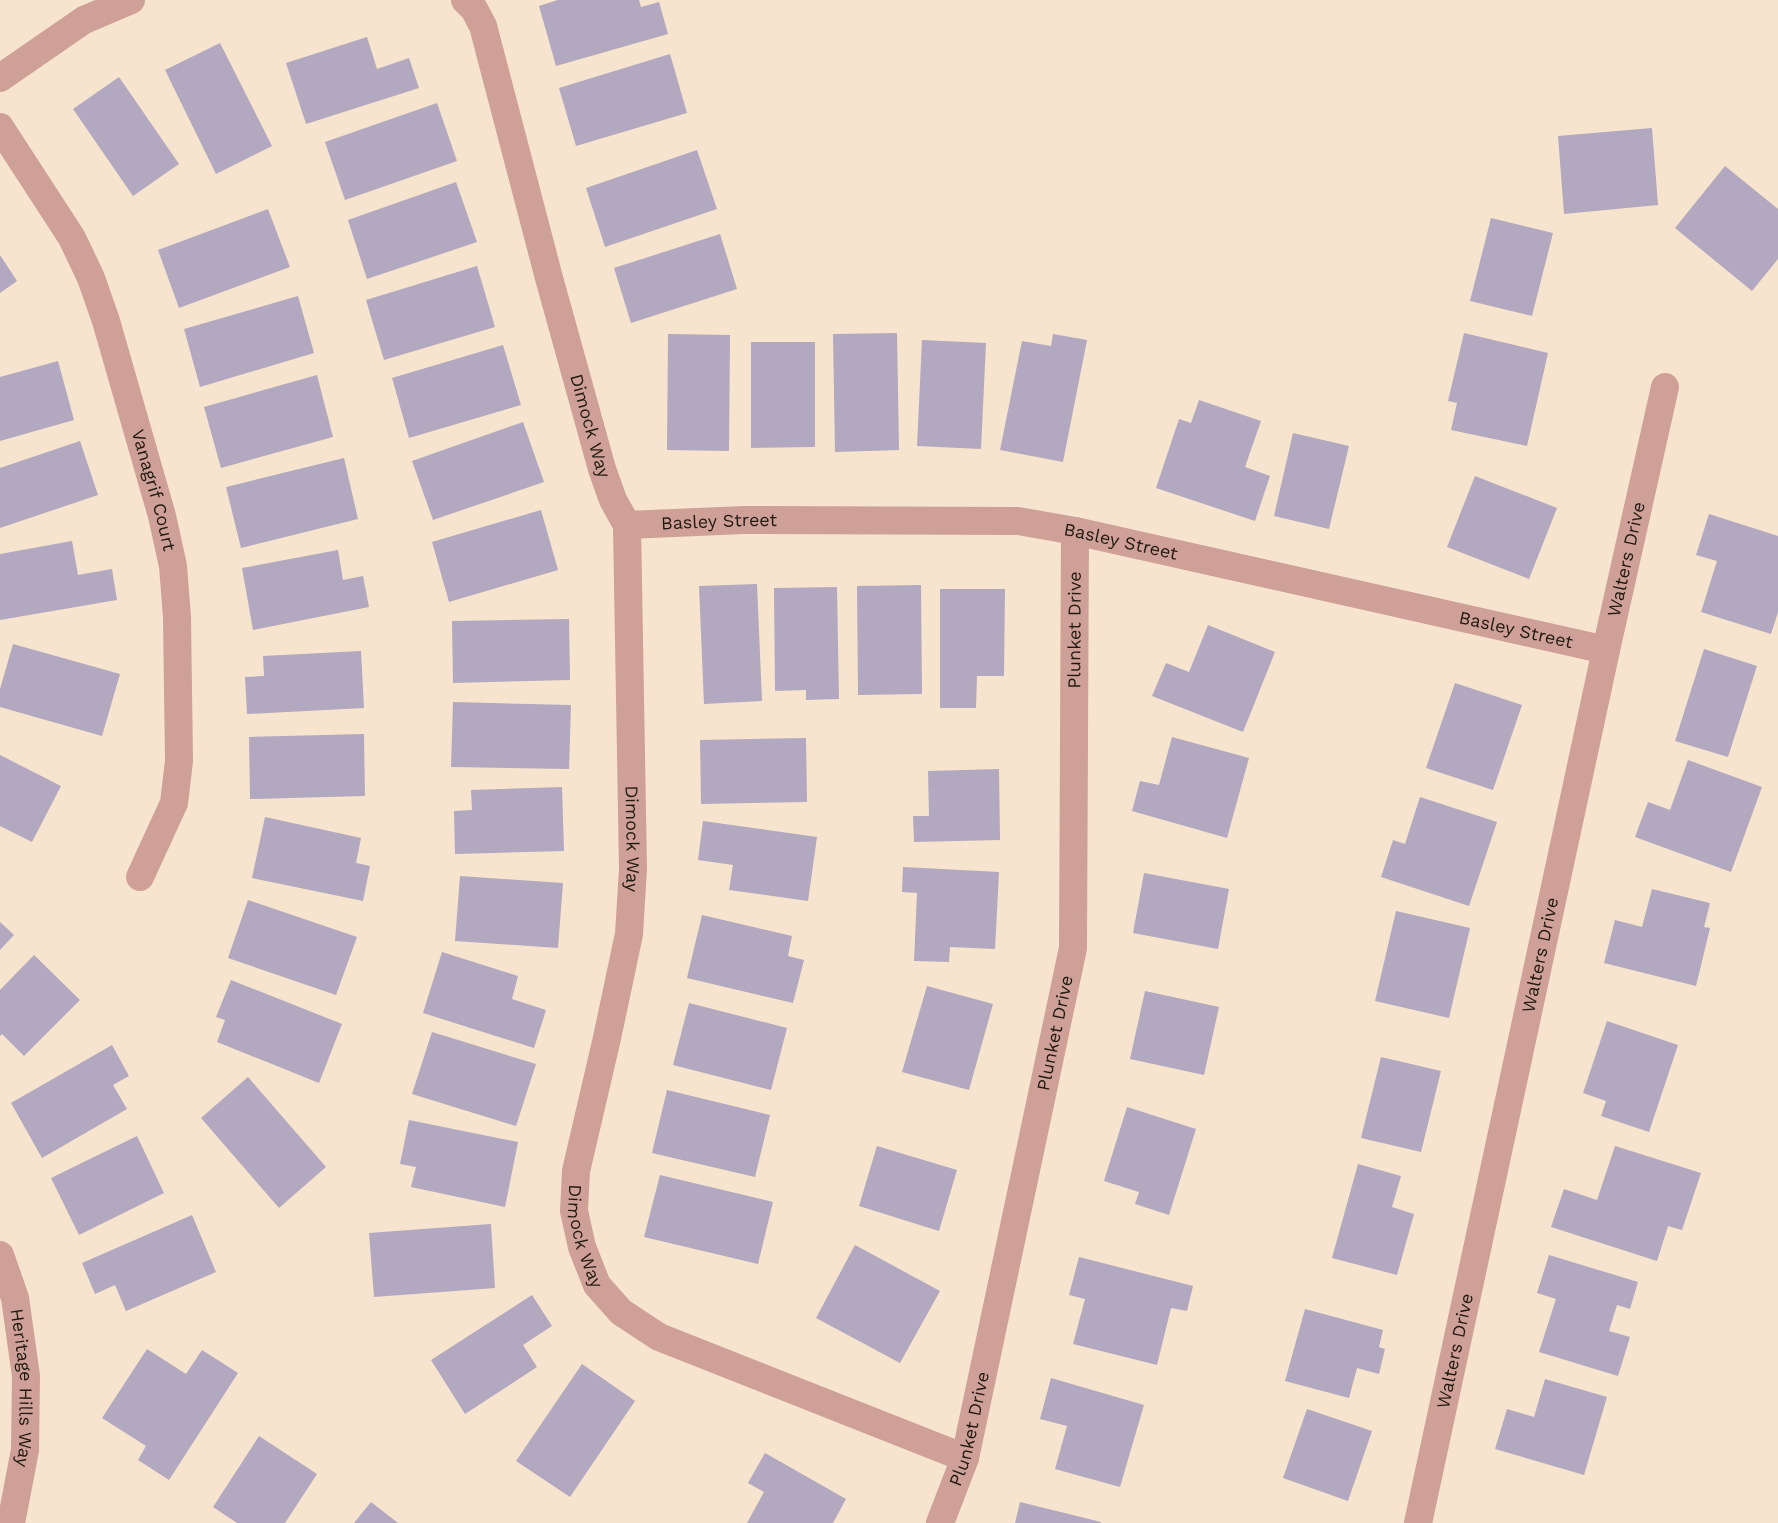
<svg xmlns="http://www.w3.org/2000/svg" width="1778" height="1523" font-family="'Work Sans',sans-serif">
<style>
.building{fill:#b2a8bf}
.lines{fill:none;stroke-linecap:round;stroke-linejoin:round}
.minor{stroke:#cea097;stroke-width:28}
.labels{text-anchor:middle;stroke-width:4;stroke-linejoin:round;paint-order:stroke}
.street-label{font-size:18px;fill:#211a12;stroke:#fdf3e5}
</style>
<rect width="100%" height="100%" fill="#f6e4ce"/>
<g class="building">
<polygon points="558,0 639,0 641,7 659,2 668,34 556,66 539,6"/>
<polygon points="367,37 377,69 409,58 419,88 306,124 286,63"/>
<polygon points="220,43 272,146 216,174 165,70"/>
<polygon points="670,54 687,113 576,146 559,88"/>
<polygon points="119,77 179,164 133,196 73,109"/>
<polygon points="437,103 457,161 345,200 325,142"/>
<polygon points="1652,128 1658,205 1564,214 1558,136"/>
<polygon points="697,150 717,209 605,247 586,188"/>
<polygon points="1725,166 1778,209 1778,259 1752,291 1675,228"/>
<polygon points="456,182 477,242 367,279 348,220"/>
<polygon points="268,209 290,267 179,308 158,250"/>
<polygon points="1491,218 1553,233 1532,316 1470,301"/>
<polygon points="720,234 737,289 631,323 614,268"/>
<polygon points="0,255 17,281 0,293"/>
<polygon points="477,266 495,327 384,360 366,300"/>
<polygon points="298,296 314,353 200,387 184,329"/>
<polygon points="897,333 899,450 835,452 833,334"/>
<polygon points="1464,333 1548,353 1527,446 1451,430 1457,403 1448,401"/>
<polygon points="668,334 730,335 729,451 667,450"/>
<polygon points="1053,334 1087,340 1063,462 1000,450 1022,341 1051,346"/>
<polygon points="922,340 986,343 981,449 917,446"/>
<polygon points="751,342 815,342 815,447 751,448"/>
<polygon points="503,345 521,405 409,438 392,378"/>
<polygon points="58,361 74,420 0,441 0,377"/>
<polygon points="317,375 333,437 221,468 204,407"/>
<polygon points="1199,400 1261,421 1245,467 1270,476 1255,521 1156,488 1179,419 1191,423"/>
<polygon points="523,422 544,482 433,520 412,461"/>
<polygon points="1293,433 1349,446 1329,529 1274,516"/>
<polygon points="80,441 98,495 0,528 0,468"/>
<polygon points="344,458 358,519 241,548 226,487"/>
<polygon points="1475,476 1557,508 1529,579 1447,547"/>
<polygon points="541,510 558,570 449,602 432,542"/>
<polygon points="1709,514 1778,536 1778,612 1771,634 1701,612 1717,561 1696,555"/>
<polygon points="72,541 78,575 112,569 117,600 0,620 0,554"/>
<polygon points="338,550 343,580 363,576 369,607 253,630 242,568"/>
<polygon points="757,584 762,701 704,704 699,586"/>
<polygon points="921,585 922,694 858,695 857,586"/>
<polygon points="837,587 839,699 806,700 806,690 775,691 774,588"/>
<polygon points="940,589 1005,589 1004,676 977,676 976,708 940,708"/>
<polygon points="569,619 570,680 453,683 452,621"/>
<polygon points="1208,625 1275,652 1243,732 1152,696 1166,663 1189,672"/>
<polygon points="13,644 120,674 102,736 0,707 0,689"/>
<polygon points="1704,649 1757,666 1728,757 1675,741"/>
<polygon points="361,651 364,708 247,714 245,677 264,676 263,656"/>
<polygon points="1455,683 1522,705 1493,790 1426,768"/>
<polygon points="453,702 571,705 569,769 451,767"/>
<polygon points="364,734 365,796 250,799 249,737"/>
<polygon points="1172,737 1249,758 1227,838 1132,811 1140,781 1159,785"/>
<polygon points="806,738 807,802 701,804 700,740"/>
<polygon points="0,755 61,786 32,842 0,826"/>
<polygon points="1688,760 1762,787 1731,872 1635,837 1648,802 1670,810"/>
<polygon points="999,769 1000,840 914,842 913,816 929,816 928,771"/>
<polygon points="562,787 564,851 455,854 454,811 472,810 471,790"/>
<polygon points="1420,797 1497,822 1469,906 1381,877 1393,840 1405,844"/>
<polygon points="265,817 361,838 356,863 370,866 363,901 252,878"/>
<polygon points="703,821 817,837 808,901 729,890 733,865 698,860"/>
<polygon points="903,867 999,872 995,949 950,947 949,962 914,961 917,893 902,892"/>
<polygon points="1144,873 1229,889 1218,949 1133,933"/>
<polygon points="460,876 563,883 558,948 455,941"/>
<polygon points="1652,889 1710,903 1704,927 1710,928 1696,986 1604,963 1615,920 1642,927"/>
<polygon points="248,900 357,937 336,995 228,958"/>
<polygon points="1396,911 1470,928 1449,1018 1375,1001"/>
<polygon points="702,915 792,936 788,956 804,960 793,1003 687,978"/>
<polygon points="0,922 14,935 0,950"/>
<polygon points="442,952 518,976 512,999 546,1010 534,1048 423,1013"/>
<polygon points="34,955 80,1000 24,1056 2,1034 0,1036 0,990"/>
<polygon points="231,980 342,1024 319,1083 217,1042 225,1020 216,1017"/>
<polygon points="927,986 993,1004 969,1090 902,1072"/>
<polygon points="1145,991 1219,1007 1204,1075 1130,1059"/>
<polygon points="689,1003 787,1028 771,1090 673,1065"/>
<polygon points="1607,1021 1678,1045 1649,1132 1601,1116 1606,1101 1583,1093"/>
<polygon points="432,1032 536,1064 516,1126 412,1094"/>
<polygon points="112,1045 129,1076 113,1085 127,1109 42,1158 11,1103"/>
<polygon points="1381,1057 1441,1071 1421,1152 1361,1138"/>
<polygon points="248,1077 326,1167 279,1208 201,1118"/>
<polygon points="667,1090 770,1115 755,1177 652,1153"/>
<polygon points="1127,1107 1196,1129 1169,1215 1135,1204 1139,1192 1104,1181"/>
<polygon points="409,1120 518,1142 505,1207 411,1187 416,1167 400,1164"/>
<polygon points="137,1136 164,1193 79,1235 51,1178"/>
<polygon points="877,1146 957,1170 939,1231 859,1206"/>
<polygon points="1615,1146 1701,1173 1682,1230 1668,1226 1657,1261 1551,1227 1564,1189 1597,1200"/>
<polygon points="1358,1164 1401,1176 1392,1207 1414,1214 1397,1275 1332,1258"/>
<polygon points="660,1175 773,1202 758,1264 644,1237"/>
<polygon points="192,1215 216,1272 126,1311 115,1285 95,1294 82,1263"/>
<polygon points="491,1224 495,1288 374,1297 369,1233"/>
<polygon points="855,1245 940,1291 900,1363 816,1318"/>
<polygon points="1549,1255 1638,1282 1630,1309 1617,1305 1609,1331 1630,1337 1618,1376 1539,1352 1556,1299 1537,1293"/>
<polygon points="1079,1257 1193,1286 1187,1311 1171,1308 1157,1365 1073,1344 1085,1299 1069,1295"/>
<polygon points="532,1295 552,1326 523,1345 537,1367 465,1414 431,1360"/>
<polygon points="1305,1309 1383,1330 1379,1347 1385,1349 1379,1374 1357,1368 1349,1398 1285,1381"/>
<polygon points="147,1349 186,1374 202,1350 238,1373 169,1480 138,1460 146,1446 102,1418"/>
<polygon points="582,1364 635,1401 570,1497 516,1461"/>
<polygon points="1051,1378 1144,1405 1120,1487 1055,1469 1067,1426 1040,1419"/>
<polygon points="1545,1379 1607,1397 1584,1475 1495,1449 1507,1409 1534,1417"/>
<polygon points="1307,1409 1372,1431 1348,1501 1283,1478"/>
<polygon points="259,1436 317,1474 285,1523 237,1523 213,1507"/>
<polygon points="765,1453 846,1499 833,1523 747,1523 764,1492 748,1483"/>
<polygon points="371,1502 398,1523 354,1523"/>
<polygon points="1020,1502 1101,1522 1101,1523 1015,1523"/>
</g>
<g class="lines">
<g class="minor">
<path id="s1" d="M 465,0 L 474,9 L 483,26 L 549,278 L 602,469 L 613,500 L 627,525 L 633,869 L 629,934 L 607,1038 L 576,1171 L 574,1211 L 582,1247 L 597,1285 L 621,1312 L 659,1337 L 965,1458"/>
<polyline points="0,78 84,20 131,0"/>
<path id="s2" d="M 0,127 L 72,238 L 91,278 L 106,321 L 162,516 L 173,566 L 177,617 L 179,761 L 174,803 L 140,877"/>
<path id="s3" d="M 627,525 L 744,520 L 1018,521 L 1075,531 L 1606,650"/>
<path id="s4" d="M 0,1255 L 15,1298 L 26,1376 L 25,1450 L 11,1523"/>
<path id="s5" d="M 940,1523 L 965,1458 L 1073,948 L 1075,531"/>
<path id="s6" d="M 1418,1523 L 1606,650 L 1665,387"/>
</g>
</g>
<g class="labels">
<g class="street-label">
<text dy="6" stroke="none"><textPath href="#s1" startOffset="446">Dimock Way</textPath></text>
<text dy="6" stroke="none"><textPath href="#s2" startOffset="398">Vanagrif Court</textPath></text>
<text dy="6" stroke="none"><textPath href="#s3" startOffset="92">Basley Street</textPath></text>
<text dy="6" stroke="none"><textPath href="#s3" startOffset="496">Basley Street</textPath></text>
<text dy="6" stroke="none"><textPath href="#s6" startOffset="986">Walters Drive</textPath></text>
<text dy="6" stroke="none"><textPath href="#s5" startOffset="909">Plunket Drive</textPath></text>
<text dy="6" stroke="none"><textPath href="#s3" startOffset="901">Basley Street</textPath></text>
<text dy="6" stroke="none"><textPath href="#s1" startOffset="866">Dimock Way</textPath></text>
<text dy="6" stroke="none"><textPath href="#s6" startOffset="581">Walters Drive</textPath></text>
<text dy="6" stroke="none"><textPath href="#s5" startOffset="504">Plunket Drive</textPath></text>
<text dy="6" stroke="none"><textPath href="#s1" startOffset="1271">Dimock Way</textPath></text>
<text dy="6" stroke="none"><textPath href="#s6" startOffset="176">Walters Drive</textPath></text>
<text dy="6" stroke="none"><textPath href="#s4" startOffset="136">Heritage Hills Way</textPath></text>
<text dy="6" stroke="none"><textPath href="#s5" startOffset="99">Plunket Drive</textPath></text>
</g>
</g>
</svg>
